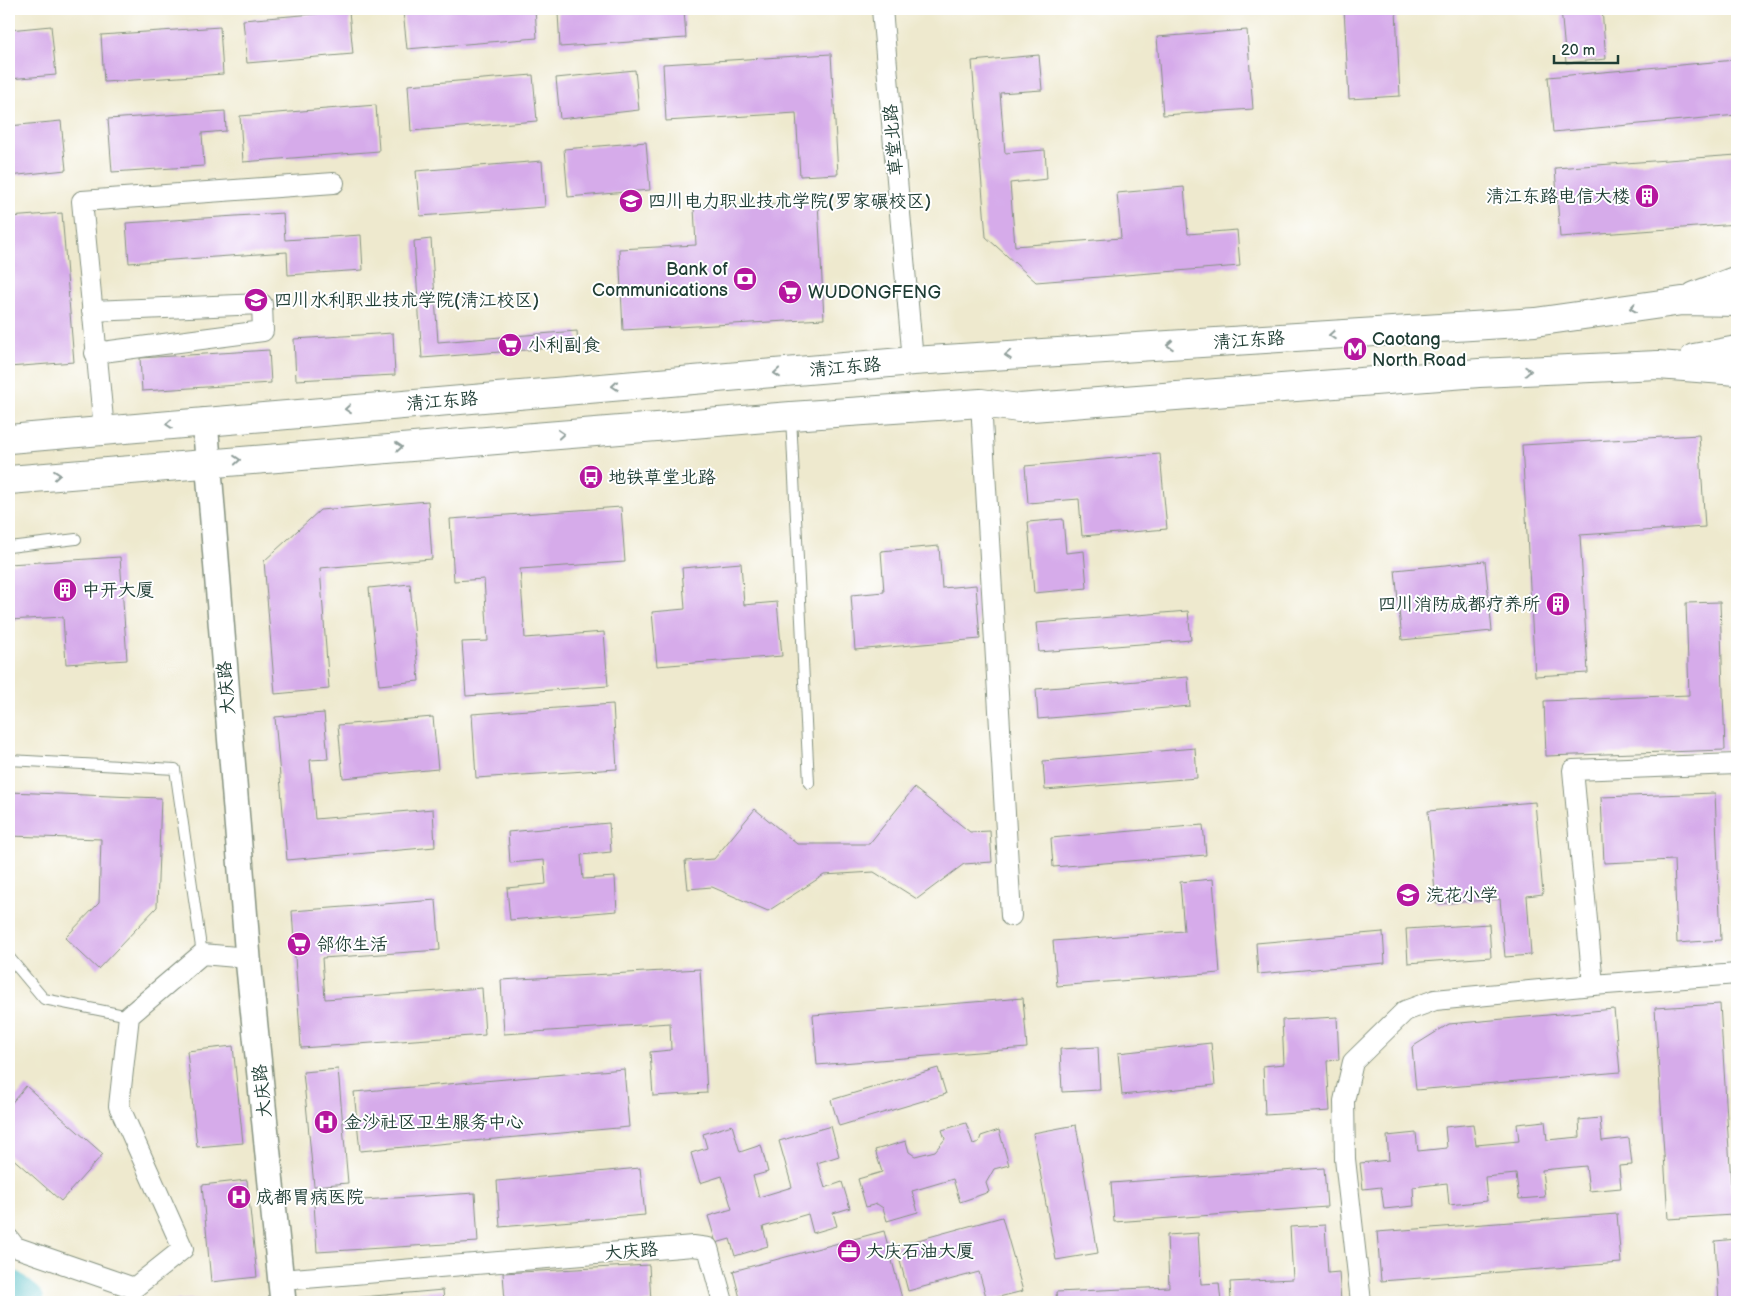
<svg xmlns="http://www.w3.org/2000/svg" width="1746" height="1311" font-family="'Balsamiq Sans','LXGW WenKai TC',sans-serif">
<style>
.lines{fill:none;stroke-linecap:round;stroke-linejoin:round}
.river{stroke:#4bbac1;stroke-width:39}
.building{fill:#d6abea}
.service-casing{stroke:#869381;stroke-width:12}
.minor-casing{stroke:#869381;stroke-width:22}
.tertiary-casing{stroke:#869381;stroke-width:28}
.primary-casing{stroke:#869381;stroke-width:30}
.service{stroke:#fff;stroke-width:10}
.minor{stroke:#fff;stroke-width:20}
.tertiary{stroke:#fff;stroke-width:25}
.primary{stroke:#fff;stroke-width:28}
.oneway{stroke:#8f9e9a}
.labels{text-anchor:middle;stroke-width:4;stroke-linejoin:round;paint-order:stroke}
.street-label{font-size:18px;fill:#1f3d34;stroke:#fff}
.poi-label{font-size:18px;fill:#1f3d34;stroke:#fff;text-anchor:start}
</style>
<rect width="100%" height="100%" fill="#fff"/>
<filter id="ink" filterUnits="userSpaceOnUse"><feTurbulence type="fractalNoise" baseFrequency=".02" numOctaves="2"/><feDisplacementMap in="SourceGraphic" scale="10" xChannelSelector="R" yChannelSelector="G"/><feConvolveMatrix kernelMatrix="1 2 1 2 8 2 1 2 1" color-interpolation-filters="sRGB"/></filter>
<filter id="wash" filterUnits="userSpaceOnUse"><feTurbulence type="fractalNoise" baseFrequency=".0096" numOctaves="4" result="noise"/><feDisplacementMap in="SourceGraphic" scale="20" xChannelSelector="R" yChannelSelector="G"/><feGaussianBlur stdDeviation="1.12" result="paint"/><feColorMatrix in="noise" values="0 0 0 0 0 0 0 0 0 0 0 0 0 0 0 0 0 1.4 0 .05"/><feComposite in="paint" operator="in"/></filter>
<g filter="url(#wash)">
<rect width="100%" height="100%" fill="#eee9ce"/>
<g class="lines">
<polyline class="river" points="9,1289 25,1302"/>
</g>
<g id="blocks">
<g class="building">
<polygon points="431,9 535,9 537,38 407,49 403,11"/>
<polygon points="620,9 684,9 686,38 560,47 558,13"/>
<polygon points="1344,9 1396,9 1400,96 1349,99"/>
<polygon points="1561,9 1602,9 1606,59 1566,63"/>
<polygon points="349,11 353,54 247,63 243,20"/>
<polygon points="51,26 56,75 9,79 9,30"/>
<polygon points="220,27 223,74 104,82 101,35"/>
<polygon points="1247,30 1253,109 1163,115 1157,37"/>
<polygon points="831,54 838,174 800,176 796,113 666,121 663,64"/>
<polygon points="1039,55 1042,90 1000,93 1005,153 1045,150 1047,179 1010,183 1015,246 1121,238 1117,193 1184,187 1188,234 1237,230 1240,266 1036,282 986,237 972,61"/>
<polygon points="1735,60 1737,115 1553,132 1548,77"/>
<polygon points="635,70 639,110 560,119 556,78"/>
<polygon points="533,75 537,121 411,131 408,85"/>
<polygon points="376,105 379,151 243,162 240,116"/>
<polygon points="225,111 226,131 202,133 204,166 112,172 108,119"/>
<polygon points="61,121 66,170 9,176 9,126"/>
<polygon points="646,142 650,190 568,197 564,149"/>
<polygon points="1737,155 1737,224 1560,237 1555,168"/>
<polygon points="542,161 545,207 420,216 416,171"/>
<polygon points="818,202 824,319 623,330 619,249 696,245 694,208"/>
<polygon points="62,213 74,362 9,367 9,217"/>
<polygon points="283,213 285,240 361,235 363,270 288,275 287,252 129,263 126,223"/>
<polygon points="431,239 438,342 577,331 578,346 422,358 414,241"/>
<polygon points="393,333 395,375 296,380 294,339"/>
<polygon points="269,350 271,383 142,391 140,358"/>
<polygon points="1699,435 1705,527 1580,535 1588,673 1535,676 1522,445"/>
<polygon points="1160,454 1167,529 1082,536 1079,499 1028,503 1025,466"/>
<polygon points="428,501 432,559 320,568 329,689 275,694 264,561 320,510"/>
<polygon points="621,507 625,562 520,569 525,638 604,632 608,686 466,696 462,642 488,641 484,579 454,581 450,519"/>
<polygon points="1063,519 1066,553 1084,551 1087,588 1034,593 1028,522"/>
<polygon points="939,546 942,588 976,585 980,639 855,650 851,595 884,592 881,551"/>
<polygon points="120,557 127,660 66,664 63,617 9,620 9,564"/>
<polygon points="1485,561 1492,631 1402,640 1395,570"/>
<polygon points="741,563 744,605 777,602 782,656 657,666 652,612 685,609 682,568"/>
<polygon points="410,584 419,681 379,685 369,588"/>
<polygon points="1720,602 1725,750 1546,756 1544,701 1689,695 1686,603"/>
<polygon points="1188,611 1191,640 1039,652 1036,623"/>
<polygon points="1188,677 1190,706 1038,719 1036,689"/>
<polygon points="613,704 617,769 476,778 472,714"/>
<polygon points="324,713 328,759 310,760 315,819 433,809 435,847 287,860 275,717"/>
<polygon points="433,717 438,769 343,778 338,725"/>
<polygon points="1195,748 1197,778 1045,790 1043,761"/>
<polygon points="914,788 970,832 990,831 992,862 964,864 917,899 874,872 824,875 768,911 712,887 688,889 685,861 714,859 755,809 797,844 869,844"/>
<polygon points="9,792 161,798 157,907 98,969 65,938 99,903 101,839 9,836"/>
<polygon points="1715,793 1721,940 1677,943 1674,860 1604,863 1601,797"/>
<polygon points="1535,802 1543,894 1527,896 1531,955 1505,957 1500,899 1436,904 1428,811"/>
<polygon points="609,823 611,852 581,855 583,879 615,877 617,911 510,920 507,888 546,884 544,860 510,863 508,832"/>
<polygon points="1203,825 1206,855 1053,867 1051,838"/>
<polygon points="1213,879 1220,973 1057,986 1053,941 1184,931 1180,882"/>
<polygon points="436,900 440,950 322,958 325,999 482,988 485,1035 301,1048 292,911"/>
<polygon points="1489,924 1491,957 1408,963 1406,929"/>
<polygon points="1383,932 1385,963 1258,974 1256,943"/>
<polygon points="700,969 707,1093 653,1096 650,1052 671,1050 670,1023 504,1034 501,980"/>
<polygon points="1023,998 1027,1048 817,1065 813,1015"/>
<polygon points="1720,1004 1733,1215 1668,1219 1655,1008"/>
<polygon points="1614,1009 1620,1072 1416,1090 1412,1047 1449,1024"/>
<polygon points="1337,1017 1339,1060 1327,1061 1330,1111 1265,1115 1263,1066 1284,1064 1282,1020"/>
<polygon points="1211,1043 1215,1085 1122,1095 1118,1053"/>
<polygon points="233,1046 243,1143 197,1147 187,1051"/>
<polygon points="1098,1047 1100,1090 1062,1092 1060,1049"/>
<polygon points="938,1068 946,1094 839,1126 831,1100"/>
<polygon points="338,1069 348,1183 314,1186 303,1072"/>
<polygon points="624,1069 629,1127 360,1151 354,1092"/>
<polygon points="26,1086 103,1154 61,1201 9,1155 9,1106"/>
<polygon points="1600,1118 1602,1141 1629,1138 1632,1165 1619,1166 1621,1188 1589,1191 1586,1166 1542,1170 1545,1197 1519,1199 1516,1174 1485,1177 1487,1201 1449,1205 1447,1183 1413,1187 1414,1206 1384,1209 1381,1187 1363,1189 1360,1163 1389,1160 1387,1136 1416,1133 1418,1151 1447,1148 1445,1127 1473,1124 1476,1145 1519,1141 1517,1124 1545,1121 1547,1140 1580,1137 1579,1120"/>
<polygon points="966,1123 973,1144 979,1142 981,1136 999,1130 1009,1165 994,1169 986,1183 989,1192 960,1202 953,1179 912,1191 918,1212 887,1221 883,1208 877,1204 866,1207 858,1179 882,1172 875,1150 906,1141 909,1152 915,1156 935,1151 945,1139 942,1130"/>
<polygon points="732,1125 740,1152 761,1145 768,1172 753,1176 759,1197 792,1187 779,1141 831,1126 839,1156 817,1163 825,1188 842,1182 850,1208 833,1213 837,1226 813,1233 808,1214 763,1227 768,1246 735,1256 730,1239 716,1243 708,1216 732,1209 722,1176 700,1183 691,1153 707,1148 703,1134"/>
<polygon points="1076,1125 1098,1253 1056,1260 1033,1133"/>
<polygon points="640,1168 645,1215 500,1227 497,1181"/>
<polygon points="1324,1168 1327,1207 1114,1222 1111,1183"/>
<polygon points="247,1180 257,1277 211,1282 202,1185"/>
<polygon points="475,1193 478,1242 317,1252 314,1203"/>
<polygon points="1617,1214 1621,1263 1381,1281 1377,1232"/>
<polygon points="1002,1217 1023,1291 987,1300 979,1272 908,1291 896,1246"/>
<polygon points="1325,1225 1328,1273 1339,1272 1341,1302 1231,1302 1230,1282 1293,1279 1290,1227"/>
<polygon points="884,1231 903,1302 886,1302 886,1300 877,1302 741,1302 733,1271"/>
<polygon points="1198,1233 1201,1284 1219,1283 1221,1302 1057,1302 1056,1292 1169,1287 1167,1235"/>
<polygon points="1737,1239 1737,1302 1719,1302 1715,1241"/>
<polygon points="649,1265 651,1302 505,1302 503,1273"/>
<polygon points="443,1290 444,1302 340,1302 339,1299"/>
<polygon points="198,1299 199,1302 160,1302 160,1301"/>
</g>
</g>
</g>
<g filter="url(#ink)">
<use href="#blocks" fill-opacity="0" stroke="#869381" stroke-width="1"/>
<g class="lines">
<g class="service-casing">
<g id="service">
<polyline points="791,417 809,783"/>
<polyline points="9,547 76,539"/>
<polyline points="9,760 175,769 202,954"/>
<polyline points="9,957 44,999 129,1016"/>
</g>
</g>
<g class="minor-casing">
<g id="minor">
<polyline points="882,9 913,361"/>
<polyline points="92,311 262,304 263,331 95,353"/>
<polyline points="981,403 1011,916"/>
<polyline points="104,430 82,201 334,183"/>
<polyline points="1593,985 1573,770 1737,764"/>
<polyline points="9,1239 15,1247 134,1288 183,1249 119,1106 129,1016 202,954 248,958"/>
<polyline points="281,1280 693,1246 708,1248 723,1302"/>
<polyline points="1361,1302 1345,1159 1344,1101 1353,1062 1405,1011 1435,1000 1593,985 1737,974"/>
</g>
</g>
<g class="tertiary-casing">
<polyline id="tertiary" points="205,421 248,958 283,1302"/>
</g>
<g class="primary-casing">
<g id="primary">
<polyline points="1695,296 1737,280"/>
<polyline points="1694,358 1737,350"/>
<polyline points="9,439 913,361 1535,322 1682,301 1737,302"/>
<polyline points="9,480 791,416 981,403 1019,408 1479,373 1658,365 1737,371"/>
</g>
</g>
<use href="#service" class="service"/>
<use href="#minor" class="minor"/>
<use href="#tertiary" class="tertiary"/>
<use href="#primary" class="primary"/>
</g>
<defs><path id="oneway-chevron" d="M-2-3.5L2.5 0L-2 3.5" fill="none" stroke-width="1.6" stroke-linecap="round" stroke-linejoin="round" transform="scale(1.25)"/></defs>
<g class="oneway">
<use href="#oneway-chevron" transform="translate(1633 308) rotate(172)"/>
<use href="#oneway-chevron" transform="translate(1332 335) rotate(176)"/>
<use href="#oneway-chevron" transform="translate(1170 345) rotate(176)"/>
<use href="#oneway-chevron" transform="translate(1008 355) rotate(176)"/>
<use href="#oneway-chevron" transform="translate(1528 371) rotate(-3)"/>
<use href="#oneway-chevron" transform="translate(777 373) rotate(175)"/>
<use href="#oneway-chevron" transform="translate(615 386) rotate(175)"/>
<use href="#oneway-chevron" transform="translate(348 409) rotate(175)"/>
<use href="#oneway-chevron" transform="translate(169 424) rotate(175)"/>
<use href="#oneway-chevron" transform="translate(561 434) rotate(-5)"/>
<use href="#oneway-chevron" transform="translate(399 447) rotate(-5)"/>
<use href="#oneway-chevron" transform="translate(237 460) rotate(-5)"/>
<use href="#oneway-chevron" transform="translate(57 475) rotate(-5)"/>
</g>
</g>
<defs>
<g id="building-disc" transform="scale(1.25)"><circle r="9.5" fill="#b5179e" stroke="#fff"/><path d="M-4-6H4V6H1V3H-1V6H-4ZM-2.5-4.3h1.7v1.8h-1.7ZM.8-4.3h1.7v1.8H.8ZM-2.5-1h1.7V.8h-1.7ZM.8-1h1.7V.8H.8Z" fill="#fff"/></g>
<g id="university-disc" transform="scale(1.25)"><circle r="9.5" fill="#b5179e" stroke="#fff"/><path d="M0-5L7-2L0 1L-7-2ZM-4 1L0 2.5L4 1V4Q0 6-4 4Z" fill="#fff"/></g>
<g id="bank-disc" transform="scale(1.25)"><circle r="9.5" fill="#b5179e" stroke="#fff"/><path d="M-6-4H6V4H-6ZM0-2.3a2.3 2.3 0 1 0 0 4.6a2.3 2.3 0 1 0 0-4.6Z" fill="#fff"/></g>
<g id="supermarket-disc" transform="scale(1.25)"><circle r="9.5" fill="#b5179e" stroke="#fff"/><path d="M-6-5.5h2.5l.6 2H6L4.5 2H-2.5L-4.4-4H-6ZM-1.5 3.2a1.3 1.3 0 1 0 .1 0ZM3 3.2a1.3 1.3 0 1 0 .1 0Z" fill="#fff"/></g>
<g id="metro-disc" transform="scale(1.25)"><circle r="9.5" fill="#b5179e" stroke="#fff"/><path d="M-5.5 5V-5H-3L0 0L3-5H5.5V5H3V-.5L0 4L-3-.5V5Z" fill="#fff"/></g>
<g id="bus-disc" transform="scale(1.25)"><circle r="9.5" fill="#b5179e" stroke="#fff"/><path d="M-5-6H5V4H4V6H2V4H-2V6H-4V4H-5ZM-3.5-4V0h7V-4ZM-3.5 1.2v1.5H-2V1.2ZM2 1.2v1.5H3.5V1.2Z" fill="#fff"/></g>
<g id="school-disc" transform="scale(1.25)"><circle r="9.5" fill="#b5179e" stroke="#fff"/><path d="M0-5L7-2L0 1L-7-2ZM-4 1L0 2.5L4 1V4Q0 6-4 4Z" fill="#fff"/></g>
<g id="hospital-disc" transform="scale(1.25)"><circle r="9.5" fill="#b5179e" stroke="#fff"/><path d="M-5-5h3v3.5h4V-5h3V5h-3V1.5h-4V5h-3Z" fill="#fff"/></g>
<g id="office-disc" transform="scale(1.25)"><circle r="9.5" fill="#b5179e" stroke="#fff"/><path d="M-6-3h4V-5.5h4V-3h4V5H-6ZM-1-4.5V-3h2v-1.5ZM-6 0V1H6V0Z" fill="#fff"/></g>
</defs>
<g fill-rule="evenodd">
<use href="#building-disc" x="1647" y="196"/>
<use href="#university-disc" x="631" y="201"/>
<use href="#bank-disc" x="745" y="279"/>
<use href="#supermarket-disc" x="790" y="292"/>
<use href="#university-disc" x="256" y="300"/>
<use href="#supermarket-disc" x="510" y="345"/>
<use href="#metro-disc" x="1355" y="349"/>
<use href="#bus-disc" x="591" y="477"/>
<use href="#building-disc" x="65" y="590"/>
<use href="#building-disc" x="1558" y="604"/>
<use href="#school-disc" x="1408" y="895"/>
<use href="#supermarket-disc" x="299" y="944"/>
<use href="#hospital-disc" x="326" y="1122"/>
<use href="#hospital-disc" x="239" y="1197"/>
<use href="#office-disc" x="849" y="1251"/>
</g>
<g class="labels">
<g class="street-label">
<text transform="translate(893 140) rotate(-95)" y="6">草堂北路</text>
<text transform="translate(1249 340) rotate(-4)" y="6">清江东路</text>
<text transform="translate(845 367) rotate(-5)" y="6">清江东路</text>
<text transform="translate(442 401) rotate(-5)" y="6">清江东路</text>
<text transform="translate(226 688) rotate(-95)" y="6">大庆路</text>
<text transform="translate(262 1091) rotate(-96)" y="6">大庆路</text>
<text transform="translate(631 1251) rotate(-5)" y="6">大庆路</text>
</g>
<g class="poi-label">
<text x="1630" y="202" text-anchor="end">清江东路电信大楼</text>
<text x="648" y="207">四川电力职业技术学院(罗家碾校区)</text>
<text x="728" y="275" text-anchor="end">Bank of<tspan x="728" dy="21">Communications</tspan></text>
<text x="808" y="298">WUDONGFENG</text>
<text x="274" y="306">四川水利职业技术学院(清江校区)</text>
<text x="1372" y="345">Caotang<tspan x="1372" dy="21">North Road</tspan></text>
<text x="528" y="351">小利副食</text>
<text x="608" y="483">地铁草堂北路</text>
<text x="82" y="596">中开大厦</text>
<text x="1540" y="610" text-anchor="end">四川消防成都疗养所</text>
<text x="1426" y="901">浣花小学</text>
<text x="316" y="950">邻你生活</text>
<text x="344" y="1128">金沙社区卫生服务中心</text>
<text x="256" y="1203">成都胃病医院</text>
<text x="866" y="1257">大庆石油大厦</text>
</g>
</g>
<rect width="1746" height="1311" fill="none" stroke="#fff" stroke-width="30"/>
<path d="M1554 55v8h64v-8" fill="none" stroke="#1f3d34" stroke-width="2.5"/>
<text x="1561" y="55" font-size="15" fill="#1f3d34" stroke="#ffffff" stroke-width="4" paint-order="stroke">20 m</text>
</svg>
